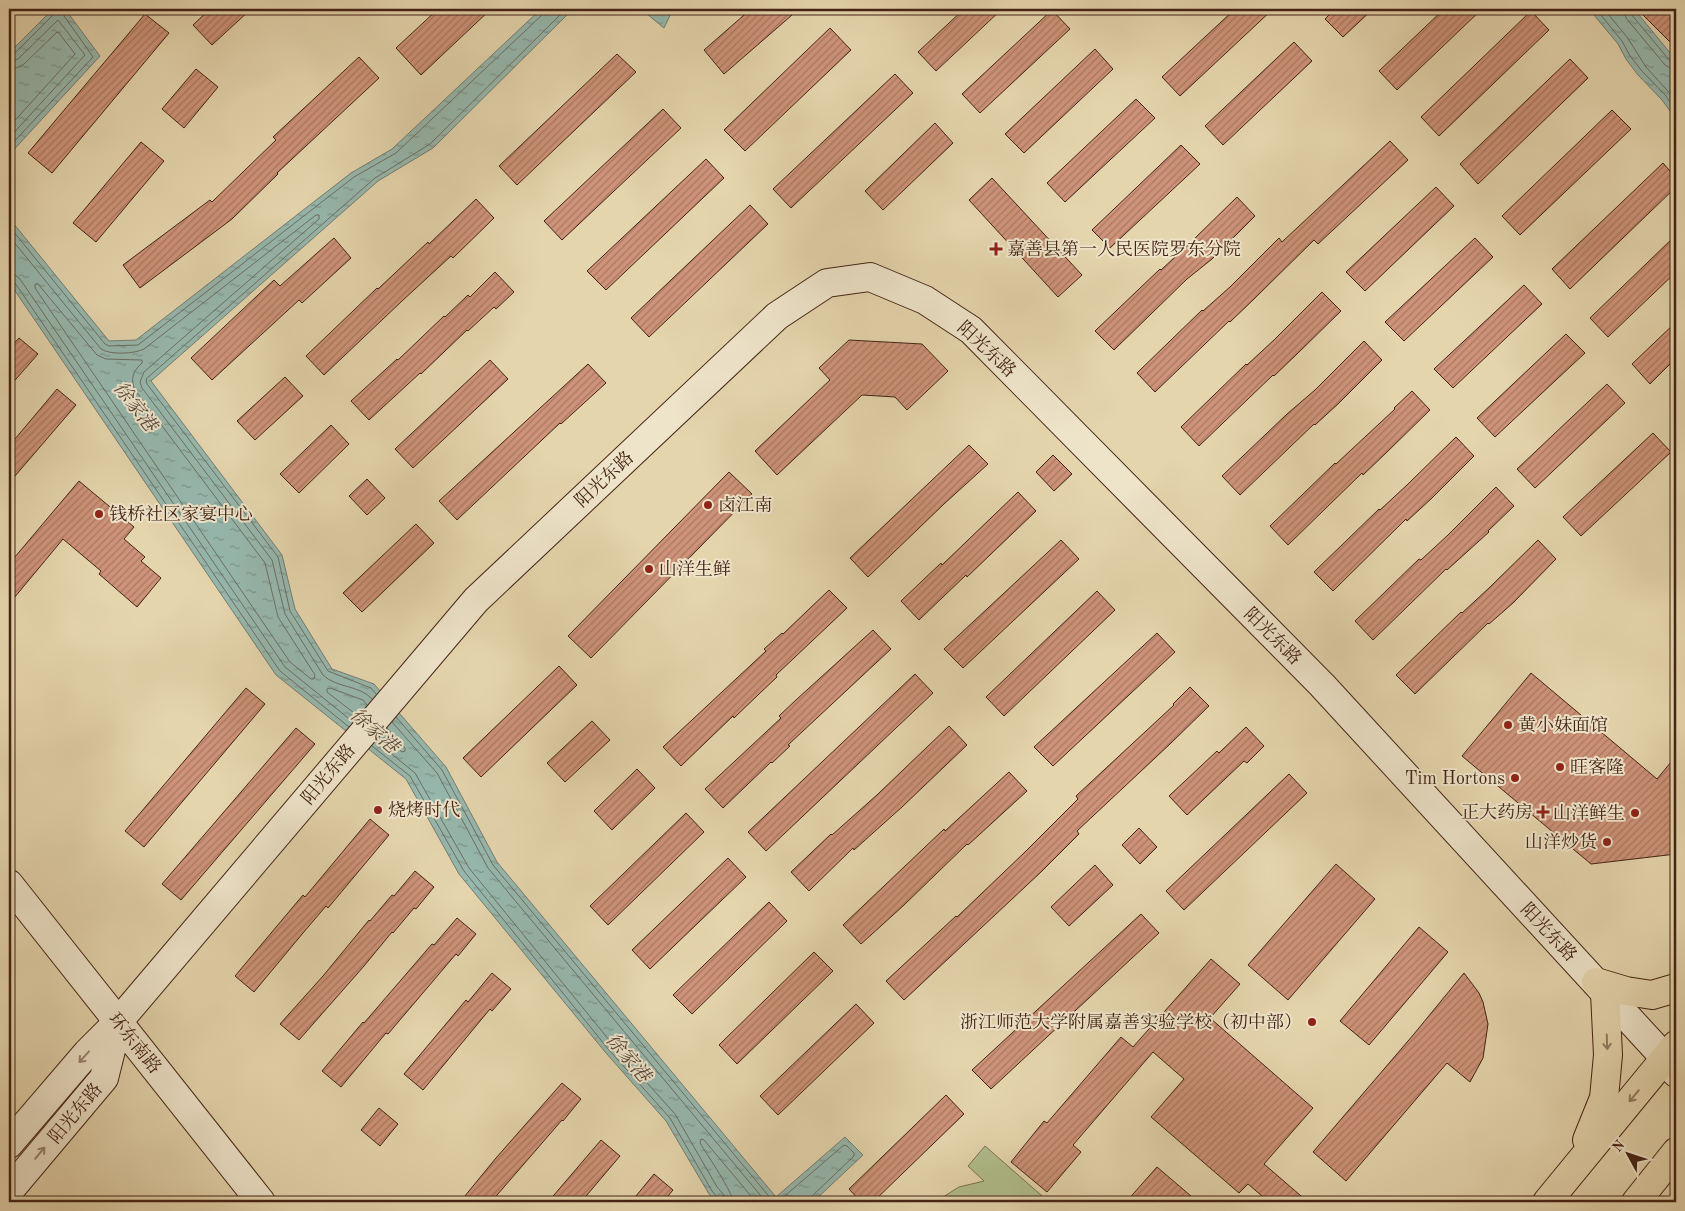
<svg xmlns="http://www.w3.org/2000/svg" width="1685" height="1211" font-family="'Old Standard TT','Noto Serif SC',serif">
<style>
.pitch{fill:#b1be8d;stroke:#7a7052}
.water{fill:url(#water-ripples);stroke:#757c71}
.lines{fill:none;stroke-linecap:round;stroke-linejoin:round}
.shore{stroke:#6d6e62;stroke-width:1}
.building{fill:url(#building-hatch);stroke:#442316}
.secondary-casing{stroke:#442316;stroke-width:30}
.primary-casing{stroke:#442316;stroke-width:30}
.secondary{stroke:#eee4ca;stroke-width:28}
.primary{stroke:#e5d5ad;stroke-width:28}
.oneway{stroke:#947c62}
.oneway2{stroke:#998470}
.poi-dot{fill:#8f2418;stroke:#eee4ca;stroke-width:2}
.labels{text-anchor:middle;stroke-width:4;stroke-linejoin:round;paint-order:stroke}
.poi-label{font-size:18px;fill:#442316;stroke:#eee4ca;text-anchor:start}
.street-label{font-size:18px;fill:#442316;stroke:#eee4ca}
.water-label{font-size:19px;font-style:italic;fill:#58483c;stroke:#eee4ca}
</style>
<defs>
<pattern id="water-ripples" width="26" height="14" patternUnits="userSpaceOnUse" patternTransform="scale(1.25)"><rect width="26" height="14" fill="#96b8ae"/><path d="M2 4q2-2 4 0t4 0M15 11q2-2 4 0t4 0" fill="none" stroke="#7c958d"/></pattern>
<pattern id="building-hatch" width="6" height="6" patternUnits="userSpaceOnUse" patternTransform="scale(1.25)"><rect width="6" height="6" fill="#ce9379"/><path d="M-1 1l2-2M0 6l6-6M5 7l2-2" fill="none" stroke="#a97862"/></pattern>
</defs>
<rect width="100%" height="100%" fill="#e5d5ad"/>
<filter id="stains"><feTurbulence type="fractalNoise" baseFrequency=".004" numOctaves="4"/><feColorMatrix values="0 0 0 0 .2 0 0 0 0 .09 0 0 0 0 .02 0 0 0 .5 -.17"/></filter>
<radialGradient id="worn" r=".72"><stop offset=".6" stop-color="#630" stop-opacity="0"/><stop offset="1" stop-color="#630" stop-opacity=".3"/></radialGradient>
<polygon class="pitch" points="985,1146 1049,1202 935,1202 959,1187 984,1181 968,1166"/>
<g class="water">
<polygon points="53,9 65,9 100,56 9,155 9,53"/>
<polygon points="541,9 573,9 433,148 378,181 151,381 282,555 295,609 332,669 374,684 446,767 497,862 776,1197 845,1137 863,1155 813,1202 716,1202 709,1194 666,1121 606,1053 459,874 406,779 276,675 9,282 9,218 109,341 136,340 351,173 392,149"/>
<polygon points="641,9 673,9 664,28"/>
<polygon points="1589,9 1634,9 1676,60 1676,119 1662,100 1638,75 1626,59 1618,44"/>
</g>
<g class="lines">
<g class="shore">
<polyline points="1596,9 1622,41 1630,56 1642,71 1666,96 1676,111"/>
<polyline points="1604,9 1627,37 1646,67 1676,100"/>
<polyline points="1624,9 1626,18 1665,65 1670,68 1676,69"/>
<polyline points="1630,9 1631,14 1670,61 1676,63"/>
<polyline points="9,56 14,54 54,14 56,9"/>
<polyline points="9,62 18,59 58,20 85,55 9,138"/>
<polyline points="9,70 22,66 57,32 59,33 75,54 9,127"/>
<polyline points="9,147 93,57 62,13 61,9"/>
<polyline points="9,226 105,344 109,346 138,345 354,177 396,153 542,15 544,9"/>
<path d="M 9,236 L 101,349 C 110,355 134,354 144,349 L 316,215 L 319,215 L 319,219 L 144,372 L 140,382 L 142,388 L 272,560 L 285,614 L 323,675 C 336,688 360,685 372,699"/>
<polyline points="9,274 15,275 20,279 285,667 353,722"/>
<polyline points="9,280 15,283 280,671 349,727"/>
<path d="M 38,284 L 97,355 L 106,359 L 142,360 L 142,363 C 133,371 130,379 135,390 L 265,563 L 278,617 L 315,675 L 314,679 L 311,679 L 290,662 L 35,288 L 35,285 Z"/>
<polyline points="376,694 371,688 328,671 290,611 278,557 147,384 146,379 375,178 430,144 566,9"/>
<polyline points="358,716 327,692 327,689 330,688 363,700 367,705"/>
<polyline points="396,717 442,770 493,865 772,1200 776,1202 780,1200 844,1145 847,1146 854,1153 854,1156 811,1197 810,1202"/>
<polyline points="392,722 437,773 488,868 766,1202"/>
<polyline points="381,735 402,752 405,751 405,748 387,728"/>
<polyline points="376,741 415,773 469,868 614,1046 675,1114 717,1187 724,1195 725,1202"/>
<polyline points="372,746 410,776 464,871 609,1050 670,1118 712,1191 718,1198 719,1202"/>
<path d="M 733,1202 C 733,1192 707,1155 700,1143 L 701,1139 L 704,1140 L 756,1202"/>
</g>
</g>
<g class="building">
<polygon points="210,9 251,9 212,45 193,25"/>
<polygon points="438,9 491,9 421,75 396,48"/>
<polygon points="751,9 799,9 724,74 704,50"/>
<polygon points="964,9 1002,9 936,71 918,52"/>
<polygon points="1235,9 1273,9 1180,96 1162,77"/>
<polygon points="1335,9 1373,9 1343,37 1325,19"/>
<polygon points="1444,9 1482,9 1397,90 1379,71"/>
<polygon points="1637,9 1676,9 1676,48"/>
<polygon points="1052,10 1070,29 980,113 962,94"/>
<polygon points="1531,11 1549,30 1439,136 1421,117"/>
<polygon points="145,14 169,33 52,173 28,153"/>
<polygon points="830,28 851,50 745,151 724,130"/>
<polygon points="1294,42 1312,61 1223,145 1205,126"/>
<polygon points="1095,49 1113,69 1024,153 1005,134"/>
<polygon points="617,54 636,72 517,185 499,166"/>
<polygon points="359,57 379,78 277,173 278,174 232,219 140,288 123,265 210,200 212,202 276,140 273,137"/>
<polygon points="1570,59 1588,78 1478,184 1460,164"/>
<polygon points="196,69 218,87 184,128 162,109"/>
<polygon points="895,74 913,93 791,208 773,189"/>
<polygon points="1136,99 1155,118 1065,202 1047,183"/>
<polygon points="663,109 681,128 562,240 544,221"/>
<polygon points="1612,110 1631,129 1520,235 1502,216"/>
<polygon points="935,123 953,143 883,210 865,191"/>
<polygon points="1390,141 1408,160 1318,244 1314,240 1253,300 1230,322 1229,321 1155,392 1137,373 1202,310 1203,311 1230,287 1279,238 1282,242"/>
<polygon points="141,142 164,161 96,242 73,223"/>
<polygon points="1181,145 1200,164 1110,248 1092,230"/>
<polygon points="706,159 724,178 606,290 587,271"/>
<polygon points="1663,163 1676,178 1676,187 1570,289 1552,269"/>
<polygon points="992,178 1082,275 1058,297 969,200"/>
<polygon points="1436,187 1454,206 1365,291 1346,272"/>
<polygon points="1237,197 1255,216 1212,259 1187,279 1114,350 1095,331 1160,269 1161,270 1188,245"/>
<polygon points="476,199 494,218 453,258 451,256 402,301 324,375 306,356 377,288 378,289 428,242 429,244"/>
<polygon points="750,205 768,224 649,337 631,318"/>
<polygon points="1676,235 1676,272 1608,337 1590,318"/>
<polygon points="334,238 351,258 302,303 299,300 212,380 191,358 274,280 280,286"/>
<polygon points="1475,238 1493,257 1404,341 1385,322"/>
<polygon points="495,272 514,292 496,309 494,307 468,331 467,330 421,374 420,373 369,420 351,401 397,359 398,360 444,316 445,317 468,295 470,297"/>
<polygon points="1524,285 1542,304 1453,388 1434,369"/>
<polygon points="1322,292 1341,311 1297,354 1274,376 1273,375 1199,446 1181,427 1246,364 1247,365 1274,340"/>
<polygon points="1676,322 1676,358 1650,384 1632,364"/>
<polygon points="1566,334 1585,353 1495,437 1477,418"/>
<polygon points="19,338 38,354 9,387 9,349"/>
<polygon points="849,340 922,344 948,371 907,410 895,397 862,395 777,475 755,451 830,380 819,368"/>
<polygon points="1364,341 1382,360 1338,404 1315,425 1314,424 1240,495 1222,476 1287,414 1315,390"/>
<polygon points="490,360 508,379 413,468 395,449"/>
<polygon points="588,364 606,383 561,424 560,423 457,520 439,501"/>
<polygon points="285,377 303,396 255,440 237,421"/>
<polygon points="1607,384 1625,403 1535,488 1517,469"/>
<polygon points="57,389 76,405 9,483 9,433 15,439"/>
<polygon points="1412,391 1430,410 1386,453 1363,475 1362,473 1288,545 1270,526 1335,463 1336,464 1395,409 1394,408"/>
<polygon points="331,425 349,444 299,493 280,474"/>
<polygon points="1653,433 1671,452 1581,536 1563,517"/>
<polygon points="1456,437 1474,456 1431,499 1407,521 1406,519 1333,591 1314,572 1379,509 1380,510 1407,485"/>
<polygon points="969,445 988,464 944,504 868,577 850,558"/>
<polygon points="1053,455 1072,474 1054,491 1036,472"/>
<polygon points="729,472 752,494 591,658 568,636"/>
<polygon points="367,479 385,498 367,515 349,496"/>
<polygon points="79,481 134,527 124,539 145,557 141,561 161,578 137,607 99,574 101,571 63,539 9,604 9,564"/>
<polygon points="1496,487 1514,506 1488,531 1489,532 1447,570 1446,569 1373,640 1355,621 1419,559 1421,560 1448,535"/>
<polygon points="1018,492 1036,511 967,577 966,575 919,620 901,601 941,563 942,565"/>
<polygon points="416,524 434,543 362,612 343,593"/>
<polygon points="1061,540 1079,559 963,668 944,649"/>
<polygon points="1538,540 1556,559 1513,603 1489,624 1488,623 1415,694 1396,675 1461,612 1462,613 1489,588"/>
<polygon points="829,590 847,608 776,675 777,677 759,694 734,718 733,716 681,766 663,747 766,651 764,649 782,633 783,634"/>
<polygon points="1097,591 1115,610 1004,716 986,697"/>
<polygon points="873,630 891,649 788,745 790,746 772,763 771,762 723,808 705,789 781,718 779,716 797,699"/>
<polygon points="1157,633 1175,652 1053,766 1034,747"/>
<polygon points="559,666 577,685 481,777 463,758"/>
<polygon points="1531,673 1657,779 1676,756 1676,854 1591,864 1462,756"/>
<polygon points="915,674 933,693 766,851 748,832"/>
<polygon points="1190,687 1209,706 1170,744 1077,831 1079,834 1041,872 904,1000 886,981 956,916 957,917 1025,852 1078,799 1076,796 1174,705 1173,704"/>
<polygon points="246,688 265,704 144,847 125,831"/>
<polygon points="592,721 610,740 565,782 547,763"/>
<polygon points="949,726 967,745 902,807 854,850 853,848 809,891 791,872 831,834 832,835 878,794"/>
<polygon points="1246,727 1264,746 1247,763 1244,761 1187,815 1169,796 1217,751 1219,753"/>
<polygon points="296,728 315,744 181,900 162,884"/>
<polygon points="637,769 655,788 612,830 594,811"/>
<polygon points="1009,772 1027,791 968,845 967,844 903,906 861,944 843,925 944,829 945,831"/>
<polygon points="1289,774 1307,793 1184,910 1166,891"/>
<polygon points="686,813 704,832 608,925 590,906"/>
<polygon points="370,819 389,835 328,908 326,906 303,933 254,992 235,976 303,895 305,897"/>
<polygon points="1139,828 1157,847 1140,864 1122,845"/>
<polygon points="728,858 746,877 650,969 632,950"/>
<polygon points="1336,864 1375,899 1288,1000 1248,965"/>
<polygon points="1095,865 1113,885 1069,926 1051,907"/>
<polygon points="415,871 434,887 416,909 414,908 393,933 392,932 364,966 299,1040 280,1024 323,976 369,920 370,921 392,895 394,896"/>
<polygon points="769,902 787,921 692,1014 673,995"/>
<polygon points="1141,914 1159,933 991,1089 972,1070"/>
<polygon points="457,918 476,934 458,956 456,954 388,1034 386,1033 341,1087 322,1071 363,1022 364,1023 432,944 434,945"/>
<polygon points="1419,927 1448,952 1369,1045 1340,1021"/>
<polygon points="814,952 833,971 737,1064 719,1045"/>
<polygon points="1211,959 1240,984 1210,1018 1313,1108 1264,1164 1308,1202 1269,1202 1248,1184 1239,1193 1151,1117 1184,1079 1153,1052 1073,1145 1081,1152 1047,1192 1011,1162 1044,1121 1047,1123 1121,1037 1133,1047"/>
<polygon points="492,973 511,989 492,1011 490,1009 423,1090 404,1074 466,1000 468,1002"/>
<polygon points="1464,973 1479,993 1483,1002 1488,1024 1483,1058 1470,1082 1447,1063 1346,1181 1313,1152 1414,1034"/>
<polygon points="856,1004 874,1023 778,1115 760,1096"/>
<polygon points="562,1083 581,1099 563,1121 562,1120 491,1202 460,1202 496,1158"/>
<polygon points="946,1095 964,1114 873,1202 861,1202 849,1189"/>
<polygon points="379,1108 398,1124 380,1146 361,1130"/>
<polygon points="601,1140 620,1156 581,1202 548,1202"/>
<polygon points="1157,1167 1198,1202 1126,1202"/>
<polygon points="654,1174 673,1190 663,1202 643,1202 636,1196"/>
</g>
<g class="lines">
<g class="secondary-casing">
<g id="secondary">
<polyline points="9,884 261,1202"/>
<polyline points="9,1144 87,1053 118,1022 476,600 777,316 827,283 870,277 925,300 971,330 1322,685 1665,1058 1676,1073"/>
<polyline points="9,1191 104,1078 118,1022"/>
</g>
</g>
<g class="primary-casing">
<g id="primary">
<polyline points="1596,982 1626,991 1652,995 1676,988"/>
<polyline points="1587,1140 1604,1098 1608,1055 1605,993"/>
<polyline points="1547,1202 1676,1045"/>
<polyline points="1636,1202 1676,1152"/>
</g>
</g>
<use href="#secondary" class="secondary"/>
<use href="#primary" class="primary"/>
</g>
<defs><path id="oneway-shaft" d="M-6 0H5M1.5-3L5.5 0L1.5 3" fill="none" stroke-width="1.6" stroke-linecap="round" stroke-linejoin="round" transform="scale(1.25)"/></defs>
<g class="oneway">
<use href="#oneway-shaft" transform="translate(1607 1042) rotate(88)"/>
<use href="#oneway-shaft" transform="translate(1634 1096) rotate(130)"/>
</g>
<g class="oneway2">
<use href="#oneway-shaft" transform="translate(84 1057) rotate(132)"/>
<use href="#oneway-shaft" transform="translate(40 1153) rotate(-50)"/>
</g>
<g class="poi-dot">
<path d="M993.5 241.5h5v5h5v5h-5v5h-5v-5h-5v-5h5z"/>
<circle cx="708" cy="505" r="5"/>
<circle cx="99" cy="514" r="5"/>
<circle cx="649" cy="569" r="5"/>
<circle cx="1508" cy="725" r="5"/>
<circle cx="1560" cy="767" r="5"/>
<circle cx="1515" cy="778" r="5"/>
<circle cx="378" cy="810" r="5"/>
<path d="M1540.5 804.5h5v5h5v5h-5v5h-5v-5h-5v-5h5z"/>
<circle cx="1635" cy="813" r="5"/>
<circle cx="1607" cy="842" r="5"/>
<circle cx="1312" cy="1022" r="5"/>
</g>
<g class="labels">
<g class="poi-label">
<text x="1007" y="255">嘉善县第一人民医院罗东分院</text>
<text x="718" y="511">卤江南</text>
<text x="109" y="520">钱桥社区家宴中心</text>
<text x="659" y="575">山洋生鲜</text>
<text x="1518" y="731">黄小妹面馆</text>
<text x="1570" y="773">旺客隆</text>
<text x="1505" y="784" text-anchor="end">Tim Hortons</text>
<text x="388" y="816">烧烤时代</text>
<text x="1533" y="818" text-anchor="end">正大药房</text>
<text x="1625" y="819" text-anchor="end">山洋鲜生</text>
<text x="1597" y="848" text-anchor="end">山洋炒货</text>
<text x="1302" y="1028" text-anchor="end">浙江师范大学附属嘉善实验学校（初中部）</text>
</g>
<g class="street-label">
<text transform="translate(987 349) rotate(43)" y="6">阳光东路</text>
<text transform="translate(604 479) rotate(-43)" y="6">阳光东路</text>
<text transform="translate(1273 636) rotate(45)" y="6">阳光东路</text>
<text transform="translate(328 774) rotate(-50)" y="6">阳光东路</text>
<text transform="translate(1549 932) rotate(47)" y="6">阳光东路</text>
<text transform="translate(135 1043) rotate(51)" y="6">环东南路</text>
<text transform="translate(75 1113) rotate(-50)" y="6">阳光东路</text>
</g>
<g class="water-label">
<text transform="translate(136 406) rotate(52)" y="7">徐家港</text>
<text transform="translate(375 730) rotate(42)" y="7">徐家港</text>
<text transform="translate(629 1057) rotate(50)" y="7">徐家港</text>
</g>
</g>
<rect width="1685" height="1211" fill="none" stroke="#e5d5ad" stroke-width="30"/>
<rect x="10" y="10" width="1665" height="1191" fill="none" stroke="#442316" stroke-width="2.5"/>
<rect x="15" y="15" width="1655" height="1181" fill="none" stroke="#442316"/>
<g transform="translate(1628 1154) rotate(310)" stroke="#eee4ca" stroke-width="4" paint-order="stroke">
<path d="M0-4L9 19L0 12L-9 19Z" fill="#442316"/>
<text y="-8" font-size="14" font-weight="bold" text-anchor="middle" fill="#442316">N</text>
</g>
<rect width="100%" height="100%" filter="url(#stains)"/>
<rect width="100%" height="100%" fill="url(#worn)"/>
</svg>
